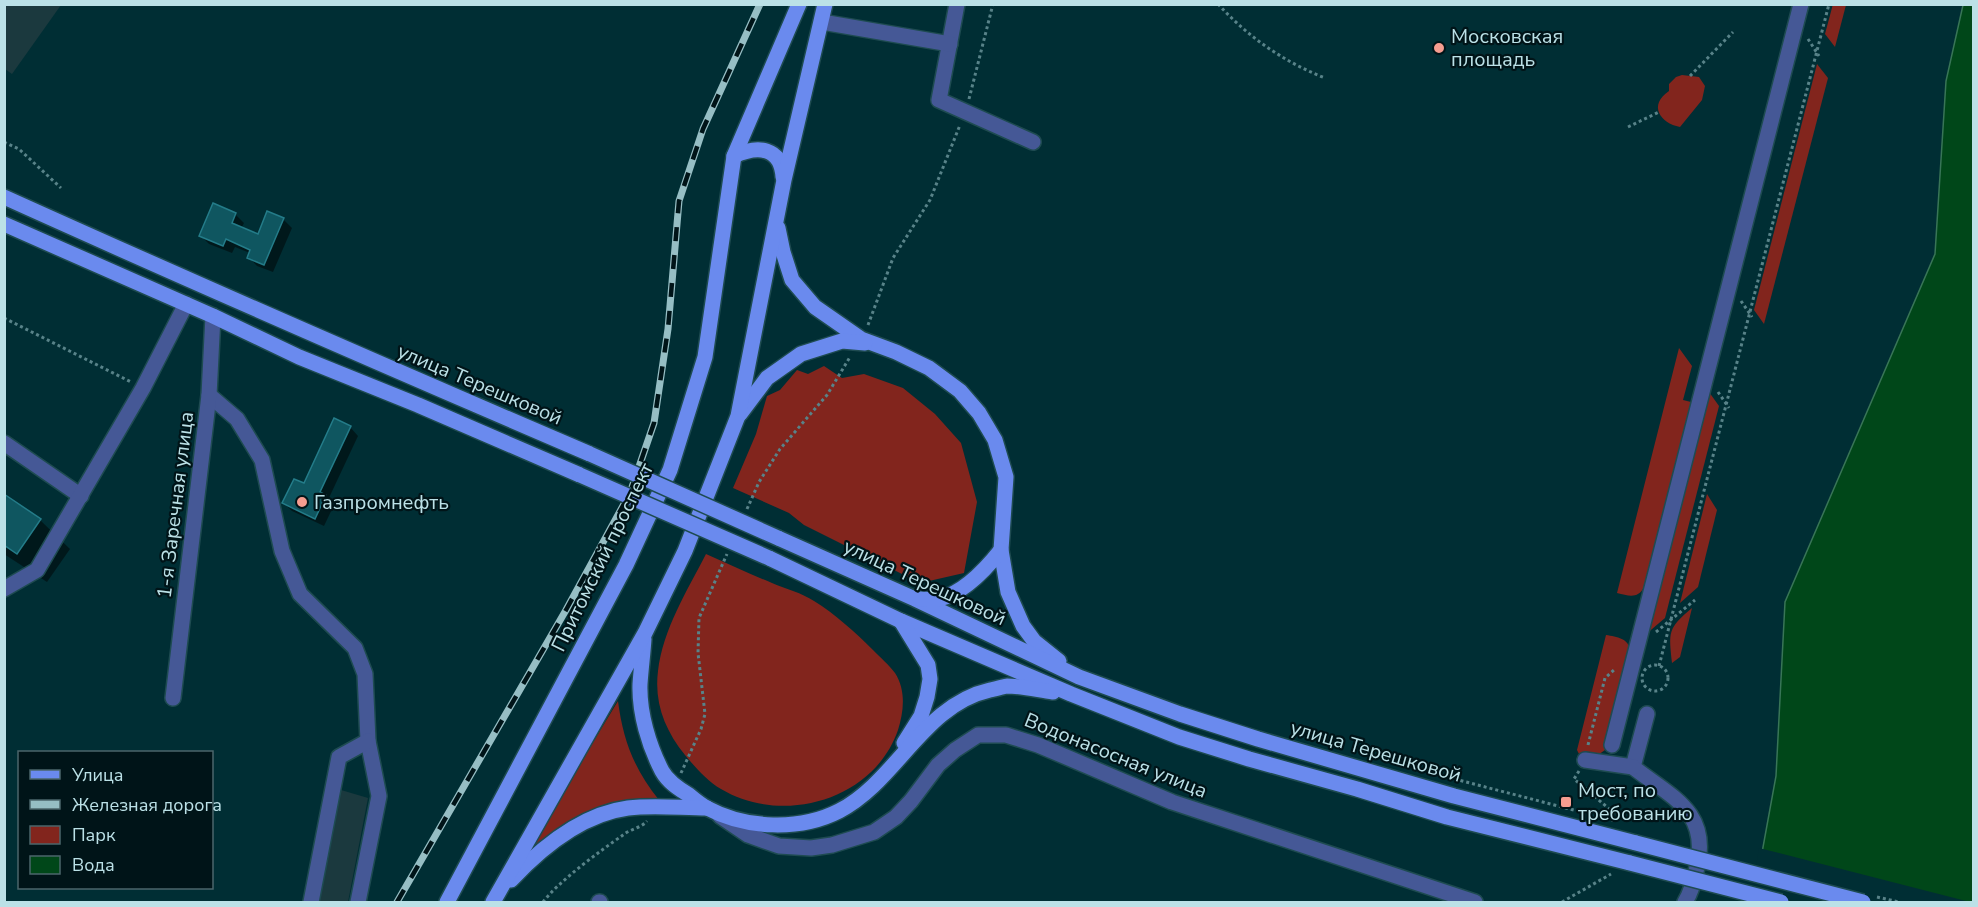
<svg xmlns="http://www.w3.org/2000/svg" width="1978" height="907" font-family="'Nunito Sans',sans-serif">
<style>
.built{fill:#1b393e}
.green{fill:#82251d}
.water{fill:#004719;stroke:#387557;stroke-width:1.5}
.pier{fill:#002e34}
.shadow{fill:#0007}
.building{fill:#0f5660;stroke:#247c89;stroke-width:1.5}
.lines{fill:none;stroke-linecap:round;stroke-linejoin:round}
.minor-casing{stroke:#1e4b51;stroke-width:18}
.major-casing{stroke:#1e4b51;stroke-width:18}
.path{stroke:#588389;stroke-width:3;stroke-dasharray:3 3;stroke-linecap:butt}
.minor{stroke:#455896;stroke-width:15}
.major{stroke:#6a8aee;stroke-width:15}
.rail-casing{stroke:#96bec4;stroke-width:7}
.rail{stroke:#001418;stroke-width:4.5;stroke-dasharray:14;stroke-linecap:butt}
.major-bridge-casing{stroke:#1e4b51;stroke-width:18;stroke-linecap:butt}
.path-bridge{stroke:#588389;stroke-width:3;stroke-dasharray:3 3;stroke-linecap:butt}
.major-bridge{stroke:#6a8aee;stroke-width:15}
.poi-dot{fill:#f59d90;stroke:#001418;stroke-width:2}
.labels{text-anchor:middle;stroke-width:4.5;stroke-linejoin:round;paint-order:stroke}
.poi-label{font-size:20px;fill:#bbe1e7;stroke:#001418;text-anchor:start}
.street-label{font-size:20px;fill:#bbe1e7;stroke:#001418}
</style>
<rect width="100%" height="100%" fill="#002e34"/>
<g class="built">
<polygon points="5,4 61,5 12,74 5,69"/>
<polygon points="341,790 368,798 348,902 317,902"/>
</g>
<g class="green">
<polygon points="1833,4 1846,5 1835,47 1825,34"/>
<polygon points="1817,64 1828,78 1764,324 1754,310"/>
<path d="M 1682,75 L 1699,77 L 1705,86 L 1702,100 L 1680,127 C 1660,123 1648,105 1669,91 L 1669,84 L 1676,77 Z"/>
<path d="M 1679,348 L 1692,366 L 1683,400 L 1691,402 L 1644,587 C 1638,599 1629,596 1617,593 Z"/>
<polygon points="824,366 842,378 864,374 903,388 935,414 961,443 977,502 964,573 929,581 914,580 804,525 789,513 733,488 756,434 767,396 780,390 797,370 808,374"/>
<polygon points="1709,392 1719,406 1665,618 1645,635"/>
<polygon points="1707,494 1717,510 1698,587 1680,603"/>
<path d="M 706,554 C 728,564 750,574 772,583 C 786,589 802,593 814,601 C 835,614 855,632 873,650 C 880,657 889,665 895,673 C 906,690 904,711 898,730 C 874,800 783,826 721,789 C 707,781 695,767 685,755 C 665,730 654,703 658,671 C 663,629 687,591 706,554 Z"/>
<path d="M 1692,608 L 1680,657 L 1672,663 C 1669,632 1667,629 1692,608 Z"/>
<path d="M 1606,635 C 1617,637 1629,638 1630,651 L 1605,750 L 1595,757 L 1579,754 L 1577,750 Z"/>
<path d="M 618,701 C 623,740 634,769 659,800 C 631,805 592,807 568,822 C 555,829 545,838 534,848 L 541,828 Z"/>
</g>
<polygon class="water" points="1963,5 1973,5 1973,902 1753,902 1776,776 1785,602 1935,254 1946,81"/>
<polygon class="pier" points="1759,848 1970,902 1750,902"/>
<g class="shadow">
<polygon points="235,214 244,223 241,229 258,236 283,219 292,228 273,272 257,266 249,257 250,253 235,247 232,253 209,244 201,236"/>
<polygon points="350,427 358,436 328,500 334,505 324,526 292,511 284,503 304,485"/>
<polygon points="4,496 40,520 70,549 47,582 4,554"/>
</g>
<g class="building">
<polygon points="213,203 236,213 232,223 258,234 267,211 284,218 264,265 247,258 250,250 226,239 223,246 199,236"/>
<polygon points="334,418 351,426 320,492 326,495 315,519 282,503 294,479 304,483"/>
<polygon points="4,494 41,519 17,554 4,545"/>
</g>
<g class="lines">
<g class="minor-casing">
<g id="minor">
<polyline points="957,4 939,100 1033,142"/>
<polyline points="822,22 950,44"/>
<polyline points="209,395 237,419 262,460 282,551 300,594 355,648 365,674 368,741 379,796 358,902"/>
<polyline points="4,443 81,496"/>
<polyline points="4,589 37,570 143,388 186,304"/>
<polyline points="173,698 209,395 213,316"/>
<path d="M 1647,714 L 1633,767 C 1671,797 1710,811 1697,867 C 1694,880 1692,891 1685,902"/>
<polyline points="1612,745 1801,4"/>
<polyline points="1585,760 1633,767"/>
<polyline points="720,816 748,835 779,846 811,848 832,845 874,832 896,817 911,801 938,765 955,750 978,735 1006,735 1038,745 1172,802 1475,902"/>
<polyline points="311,902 339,757 368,741"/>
<polyline points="599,902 600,902"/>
</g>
</g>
<g class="major-casing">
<g id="major">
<path d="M 734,156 C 758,145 781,147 783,177"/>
<path d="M 4,197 C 199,285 394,370 590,454"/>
<polyline points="4,224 213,316 299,357 418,405 580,475"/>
<polyline points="778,228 783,252 792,280 815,307 861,339 896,352 929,368 960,391 979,413 995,440 1006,477 1001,550 1008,592 1023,626 1034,641 1059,661"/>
<polyline points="740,414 767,378 801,354 842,341 865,343"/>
<polyline points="778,538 915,599 1079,677 1180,714 1258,739 1454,796 1636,843"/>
<polyline points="769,558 901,621 1071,694 1179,737 1249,759 1357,789 1447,817 1630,863"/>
<path d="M 920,599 C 926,599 933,600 939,599 C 964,593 986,569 1001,550"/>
<polyline points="901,621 928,665 930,679 927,697 921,716 904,743"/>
<path d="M 644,639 C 643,654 641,669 640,684 C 639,713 649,746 662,771 C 668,782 679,789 689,795 C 695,800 701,805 707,808 C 746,829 800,831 839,811 C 897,781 923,705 990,690 C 995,689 1002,687 1007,686 C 1022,686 1038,690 1053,692"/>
<path d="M 511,880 C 542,847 582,814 628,808 C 654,805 681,808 707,808"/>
<polyline points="447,902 626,565 670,470 705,357 734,156 799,4"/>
<polyline points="493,902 645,633 685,551 738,416 784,180 825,4"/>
</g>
</g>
<g class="path">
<path d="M 1218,4 C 1248,37 1284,62 1325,78"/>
<polyline points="1808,39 1819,56"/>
<polyline points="1690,76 1733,32"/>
<polyline points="969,99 993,4"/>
<polyline points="1628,127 1659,112"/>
<polyline points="4,142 19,149 61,188"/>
<polyline points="1741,301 1752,317"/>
<polyline points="4,318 131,382"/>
<polyline points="868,325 893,258 930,200 960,125"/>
<polyline points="1718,392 1729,408"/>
<polyline points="747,509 759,482 780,449 827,395 850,357"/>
<polyline points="1656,632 1695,600"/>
<circle cx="1655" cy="678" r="13"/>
<polyline points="1659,666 1829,4"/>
<polyline points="1588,745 1605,678 1615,669"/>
<polyline points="1579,771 1574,779 1614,813 1613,819"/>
<polyline points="681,773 701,729 705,714 698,653 699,618 727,554"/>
<polyline points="1443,776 1616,821"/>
<path d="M 543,902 C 559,881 600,851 623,835 C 630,829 641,828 647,821"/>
<polyline points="1562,902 1611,874"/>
</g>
<use href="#minor" class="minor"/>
<use href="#major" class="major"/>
<g class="rail-casing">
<polyline id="rail" points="397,902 566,610 630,493 654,423 668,329 679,201 703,129 760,4"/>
</g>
<use href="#rail" class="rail"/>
<g class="major-bridge-casing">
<g id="major-bridge">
<polyline points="590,454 778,538"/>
<polyline points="580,475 769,558"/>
<polyline points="1636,843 1863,902"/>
<polyline points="1630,863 1781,902"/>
</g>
</g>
<polyline class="path-bridge" points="1877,897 1899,902"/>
<use href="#major-bridge" class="major-bridge"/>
</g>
<g class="poi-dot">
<circle cx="1439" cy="48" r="6"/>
<circle cx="302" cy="502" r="6"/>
<rect x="1560" y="796" width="12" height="12" rx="3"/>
</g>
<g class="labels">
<g class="poi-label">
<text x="1451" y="43">Московская<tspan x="1451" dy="23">площадь</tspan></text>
<text x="314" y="509">Газпромнефть</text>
<text x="1578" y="797">Мост, по<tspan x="1578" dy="23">требованию</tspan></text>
</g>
<g class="street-label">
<text transform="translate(480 384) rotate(23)" y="7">улица Терешковой</text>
<text transform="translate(175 505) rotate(-83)" y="7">1-я Заречная улица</text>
<text transform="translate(602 557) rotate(-64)" y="7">Притомский проспект</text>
<text transform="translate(925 582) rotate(25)" y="7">улица Терешковой</text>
<text transform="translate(1376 751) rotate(16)" y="7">улица Терешковой</text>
<text transform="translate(1116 755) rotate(22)" y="7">Водонасосная улица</text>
</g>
</g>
<rect width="1978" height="907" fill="none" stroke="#bbe1e7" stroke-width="12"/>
<rect x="18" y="751" width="195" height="138" fill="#001418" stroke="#4b666b" stroke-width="1.5"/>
<rect x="30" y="770" width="30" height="9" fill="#6a8aee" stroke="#4b666b" stroke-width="1.5"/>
<text x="72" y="781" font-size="18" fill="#bbe1e7">Улица</text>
<rect x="30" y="800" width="30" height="9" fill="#96bec4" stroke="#4b666b" stroke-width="1.5"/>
<text x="72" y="811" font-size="18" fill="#bbe1e7">Железная дорога</text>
<rect x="30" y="826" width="30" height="18" fill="#82251d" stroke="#4b666b" stroke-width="1.5"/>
<text x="72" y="841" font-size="18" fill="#bbe1e7">Парк</text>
<rect x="30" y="856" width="30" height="18" fill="#004719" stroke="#4b666b" stroke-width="1.5"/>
<text x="72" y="871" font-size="18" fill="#bbe1e7">Вода</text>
</svg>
